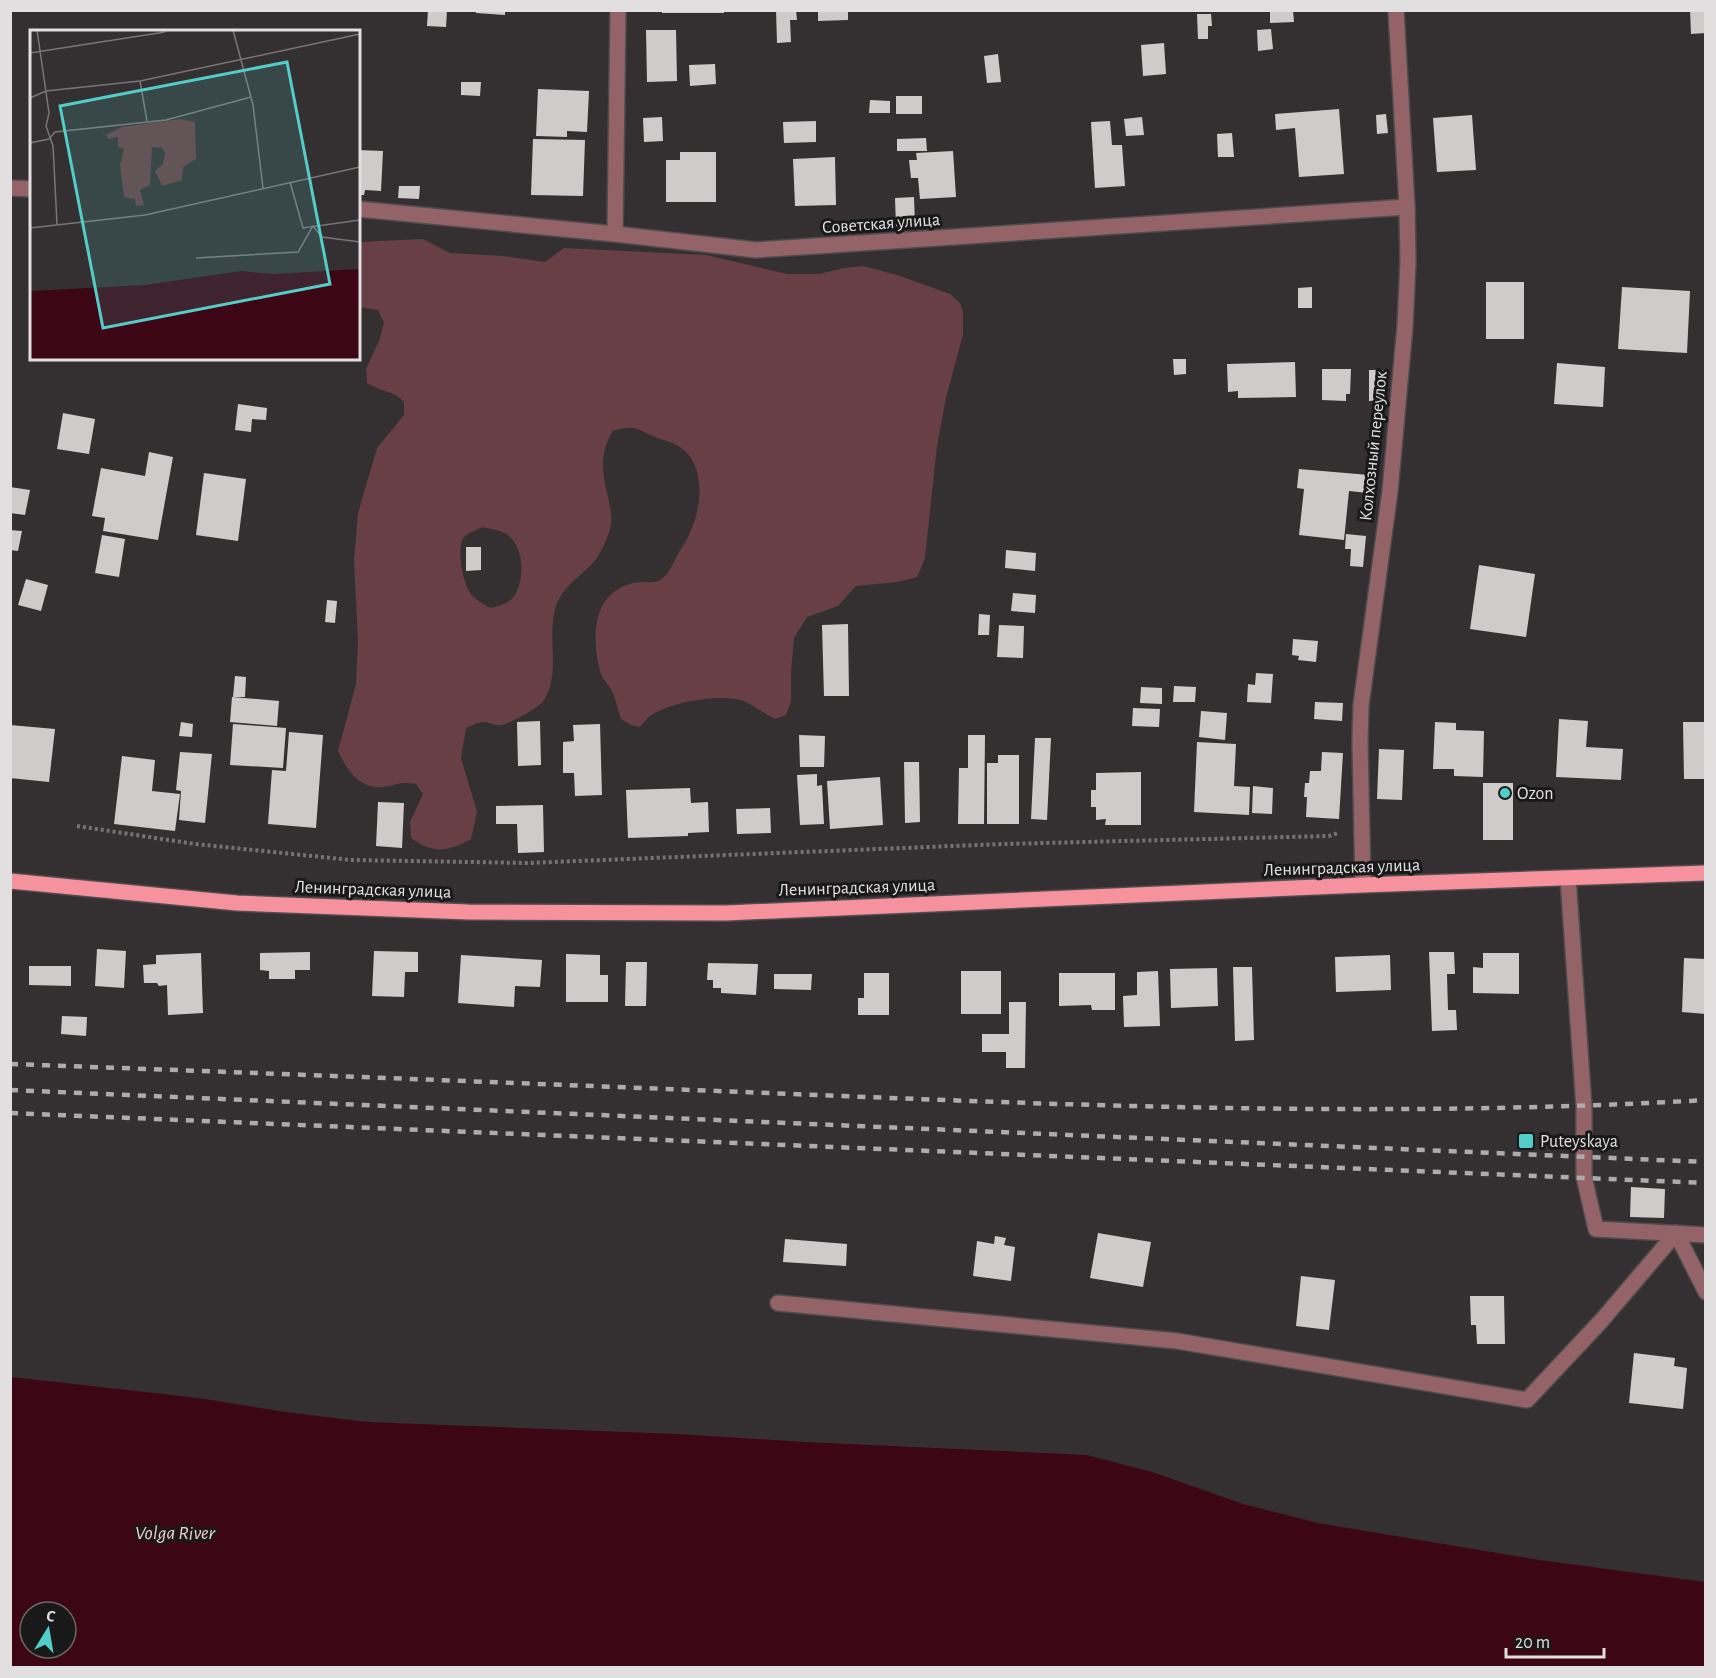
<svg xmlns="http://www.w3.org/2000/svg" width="1716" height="1678" font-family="'Alegreya Sans',sans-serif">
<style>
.green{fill:#673f44;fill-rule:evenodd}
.water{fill:#3d0614;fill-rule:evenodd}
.building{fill:#d0cbcb}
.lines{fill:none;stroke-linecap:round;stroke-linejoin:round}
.minor-casing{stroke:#504c4d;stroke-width:18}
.major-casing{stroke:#504c4d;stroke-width:18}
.path{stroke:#767373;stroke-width:4;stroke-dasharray:3 3;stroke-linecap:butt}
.minor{stroke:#946368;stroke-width:15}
.major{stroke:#f6919e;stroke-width:15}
.rail{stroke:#adabab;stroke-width:4.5;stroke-dasharray:8 8;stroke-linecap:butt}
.poi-dot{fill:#53cdc9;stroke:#1a1919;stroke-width:2}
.labels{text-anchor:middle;stroke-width:6;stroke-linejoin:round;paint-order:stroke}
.street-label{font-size:18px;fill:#e1dfdf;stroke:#1a1919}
.poi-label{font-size:18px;fill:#e1dfdf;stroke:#1a1919;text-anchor:start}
.water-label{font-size:20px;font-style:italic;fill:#f3cbcf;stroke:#1a1919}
.inset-road{fill:none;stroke:#797677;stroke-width:1.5}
.view{fill:#53cdc9;fill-opacity:0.15;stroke:#53cdc9;stroke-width:3}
.inset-edge{fill:none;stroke:#e1dfdf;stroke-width:3}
</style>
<rect width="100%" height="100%" fill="#343031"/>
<path class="green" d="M 423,239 L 450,253 L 503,256 L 545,262 L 564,248 L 706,255 L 787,274 L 819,274 L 844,268 L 863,266 L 897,275 L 950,294 L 960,303 L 963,312 L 963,334 L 946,398 L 937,446 L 925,558 L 917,577 L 897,582 L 856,586 L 838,606 L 807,617 L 794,638 L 791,672 L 791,702 L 786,715 L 775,719 C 765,714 756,707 746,702 C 724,692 669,702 650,716 C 646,719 643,723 640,727 L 631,725 L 621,719 C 618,710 616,701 613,693 C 610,686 604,681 601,674 C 595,655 593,629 600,611 C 607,593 623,583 642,582 C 648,582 655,583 660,580 C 670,574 672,564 678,554 C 681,548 686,542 689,535 C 705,501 707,451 664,440 C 641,434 639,422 613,431 C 599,453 602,473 608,497 C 610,506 612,515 611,524 C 609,537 600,556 591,565 C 577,579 560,589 555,610 C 547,639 561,674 544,700 C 539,708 511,723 501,725 C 495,726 489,722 483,722 C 478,722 471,726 466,728 L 461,758 L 477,812 L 471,839 C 448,852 433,854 411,838 L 410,822 L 423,794 L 416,784 C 398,781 398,785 383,787 C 359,789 347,770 338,751 L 356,684 L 358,640 L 354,561 L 358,513 L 377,448 L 404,415 L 404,402 C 395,391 379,391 367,383 L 366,369 L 379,341 L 384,323 L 378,310 L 359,307 L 359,242 ZM 482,527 C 491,529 502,530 509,536 C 525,549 525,584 512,599 C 506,604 497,607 490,608 C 483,604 476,600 471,594 C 463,584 455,546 465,536 C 470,532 477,530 482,527 Z"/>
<path class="water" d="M 11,1377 L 198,1398 L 286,1412 L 367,1422 L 678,1434 L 805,1442 L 1087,1455 L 1152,1472 L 1243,1504 L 1318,1523 L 1539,1560 L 1705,1582 L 1705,1667 L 11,1667 ZM 30,1612 L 66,1612 L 66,1648 L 30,1648 Z"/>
<g class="building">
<polygon points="428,10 447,10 446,27 427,26"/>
<polygon points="476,10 505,10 505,15 476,13"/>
<rect x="662" y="10" width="62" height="3"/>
<polygon points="776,10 796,10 797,20 790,20 791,42 777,43"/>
<polygon points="818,10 848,10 848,20 818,21"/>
<polygon points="1270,10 1293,10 1294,22 1270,23"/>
<polygon points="1690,10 1706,10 1706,33 1691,34"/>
<polygon points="1197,14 1211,14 1212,26 1208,26 1208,39 1198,39"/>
<polygon points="1271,29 1273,49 1258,51 1257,30"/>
<polygon points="646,30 676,30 677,81 647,82"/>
<polygon points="1164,43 1166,74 1143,76 1141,45"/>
<polygon points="998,54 1001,82 987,83 984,56"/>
<polygon points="715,64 716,84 690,86 689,65"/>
<polygon points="461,82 481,82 480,96 461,95"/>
<polygon points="538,89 589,91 587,132 567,131 567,137 536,136"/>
<rect x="896" y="96" width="26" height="18"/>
<polygon points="870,100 890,101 890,113 869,113"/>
<polygon points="1339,109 1344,174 1299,177 1295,128 1276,130 1275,114"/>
<polygon points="1386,114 1388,133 1377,134 1376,115"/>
<polygon points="1472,115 1476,170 1437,172 1433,118"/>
<polygon points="662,117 663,141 644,142 643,118"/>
<polygon points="1142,117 1144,135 1126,136 1124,119"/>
<polygon points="816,121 816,142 784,143 783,122"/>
<polygon points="1110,121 1112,145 1122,145 1125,186 1095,188 1091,122"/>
<polygon points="1232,133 1234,157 1218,157 1217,134"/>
<polygon points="926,138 927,151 897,151 897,139"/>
<polygon points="533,139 585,140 583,196 531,195"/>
<polygon points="358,150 383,151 381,191 365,190 364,195 358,195"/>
<polygon points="953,151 956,197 920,199 918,178 911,178 909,160 917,160 916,153"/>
<polygon points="680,152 716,152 716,202 666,202 666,160 680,160"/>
<polygon points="835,157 836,205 795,206 793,159"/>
<polygon points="399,186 420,186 419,199 398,198"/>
<polygon points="914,197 915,226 896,226 895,198"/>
<rect x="1486" y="282" width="38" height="57"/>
<polygon points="1312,287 1312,308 1298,308 1298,288"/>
<polygon points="1622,287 1690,291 1687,353 1618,349"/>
<polygon points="1173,359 1186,359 1186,374 1174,375"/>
<polygon points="1295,362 1296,397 1238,398 1238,391 1228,392 1227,364"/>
<polygon points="1557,363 1605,367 1603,407 1554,404"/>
<polygon points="1322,369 1351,369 1350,394 1346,394 1346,401 1322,400"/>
<polygon points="1369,370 1384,370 1385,400 1369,401"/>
<polygon points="238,404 267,408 266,420 252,419 251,432 235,430"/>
<polygon points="63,413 95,419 89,454 57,449"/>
<polygon points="149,452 173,457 158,540 103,531 105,518 92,516 101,468 145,476"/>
<polygon points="1299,469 1369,475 1368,493 1349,491 1344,540 1299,535 1304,489 1297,488"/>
<polygon points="204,473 246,479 238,541 196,535"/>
<polygon points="10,487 30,490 25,515 10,513"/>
<polygon points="10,530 22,531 18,551 10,550"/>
<polygon points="1346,534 1366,536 1363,567 1350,566 1351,549 1345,549"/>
<polygon points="102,535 125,539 119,577 95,573"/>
<polygon points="466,547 481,547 481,570 466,571"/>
<polygon points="1006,550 1036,553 1035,571 1005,568"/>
<polygon points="1479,565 1535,574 1526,637 1470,629"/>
<polygon points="26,579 48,585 41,611 18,605"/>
<polygon points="1013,593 1036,595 1035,613 1011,611"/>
<polygon points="327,600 337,601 335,623 325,622"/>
<polygon points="979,614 990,615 989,635 978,635"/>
<polygon points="848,624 849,696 824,696 822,625"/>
<polygon points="999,625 1024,626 1023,658 997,657"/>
<polygon points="1293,639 1318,641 1316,662 1298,660 1299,656 1292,655"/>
<polygon points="1256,673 1273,674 1271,703 1247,702 1248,684 1255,685"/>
<polygon points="235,676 246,677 245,697 233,697"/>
<polygon points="1174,686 1196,687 1195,702 1173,702"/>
<polygon points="1141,687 1162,688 1162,704 1140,703"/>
<polygon points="232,697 279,701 277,726 230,722"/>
<polygon points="1315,702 1343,703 1342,721 1314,719"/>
<polygon points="1133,708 1160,709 1159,727 1132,726"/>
<polygon points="1201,711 1227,713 1225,740 1199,737"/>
<polygon points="1559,719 1588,721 1586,747 1623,749 1621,780 1556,777"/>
<polygon points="540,721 541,765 518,766 517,722"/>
<polygon points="181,722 193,724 192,737 179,736"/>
<polygon points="1435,722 1456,723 1456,730 1484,731 1483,777 1454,776 1454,769 1433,769"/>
<polygon points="1683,722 1706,722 1706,779 1684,779"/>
<polygon points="233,724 286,728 283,768 230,765"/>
<polygon points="600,724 602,795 575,796 574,773 563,773 563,742 574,741 573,725"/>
<polygon points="10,725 55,729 49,782 10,778"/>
<polygon points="289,732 323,735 316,828 268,824 272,770 286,771"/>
<polygon points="799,735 825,736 824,767 800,767"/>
<polygon points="968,735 985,735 984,824 958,824 959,768 968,768"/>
<polygon points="1035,738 1051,738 1047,820 1031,819"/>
<polygon points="1197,742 1236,744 1234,786 1250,787 1249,815 1194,812"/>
<polygon points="1379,749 1404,750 1402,800 1377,799"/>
<polygon points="180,752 212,754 205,823 179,820 181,791 176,790"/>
<polygon points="1322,752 1343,753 1339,819 1306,817 1307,797 1304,797 1305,783 1309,783 1310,771 1321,771"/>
<polygon points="998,755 1019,755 1019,824 987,824 987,763 998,763"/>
<polygon points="122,756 155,760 152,791 180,794 175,831 114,824"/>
<polygon points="904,762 919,762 920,822 905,823"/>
<polygon points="1141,772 1141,825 1105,825 1106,819 1096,820 1096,807 1091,807 1091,790 1096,790 1096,773"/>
<polygon points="817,774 817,786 822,785 824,824 800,825 797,775"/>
<polygon points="880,777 883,825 830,829 827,781"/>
<rect x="1483" y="783" width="30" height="57"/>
<polygon points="1253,786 1273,788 1272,814 1252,813"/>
<polygon points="690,788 691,803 708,802 709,832 688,833 688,836 628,838 626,790"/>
<polygon points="378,802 404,803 402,848 376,846"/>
<polygon points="543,805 544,852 518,853 517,824 496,824 496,806"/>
<polygon points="770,808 771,833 737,834 736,809"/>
<polygon points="97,949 126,951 124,988 95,986"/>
<polygon points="374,951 418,952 418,972 405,972 404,997 372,996"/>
<polygon points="310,952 310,970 295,970 295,979 269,979 269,971 260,970 260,953"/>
<polygon points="1429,952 1454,952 1455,974 1447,974 1448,1010 1456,1010 1457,1030 1432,1031"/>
<polygon points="201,953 203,1013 168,1015 167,985 159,986 157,983 144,983 143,965 156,964 156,955"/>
<polygon points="1483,953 1519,953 1519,994 1473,993 1473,967 1483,968"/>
<polygon points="566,954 600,955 600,975 608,975 608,1002 566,1002"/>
<polygon points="461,955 542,960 540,987 515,986 514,1007 458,1003"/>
<polygon points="1390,955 1391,990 1336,992 1335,957"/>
<polygon points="1684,958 1706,959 1706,1014 1682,1012"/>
<polygon points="626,962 647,962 646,1006 625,1006"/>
<polygon points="708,963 758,964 756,995 721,993 721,988 713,988 713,980 707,980"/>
<polygon points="29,966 71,966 71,986 29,985"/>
<polygon points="1233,967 1252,967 1254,1040 1235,1041"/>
<polygon points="1217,968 1218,1006 1171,1008 1170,969"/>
<rect x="961" y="971" width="40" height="43"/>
<polygon points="1158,971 1160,1026 1124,1027 1123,996 1137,995 1137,972"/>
<polygon points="864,973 889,973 889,1015 858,1015 858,998 864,998"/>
<polygon points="1059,973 1115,973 1115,1010 1092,1010 1091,1005 1059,1006"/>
<polygon points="774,974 812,974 811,990 774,989"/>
<polygon points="1009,1002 1026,1002 1025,1068 1006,1068 1006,1052 982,1052 982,1034 1009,1034"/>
<polygon points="62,1016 87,1017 86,1036 61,1034"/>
<polygon points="1631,1187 1665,1189 1664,1218 1630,1217"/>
<polygon points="1098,1233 1151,1242 1143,1287 1090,1278"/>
<polygon points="995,1236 1006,1238 1004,1245 1015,1247 1011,1281 973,1276 977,1241 994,1244"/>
<polygon points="785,1239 847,1244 846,1266 783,1262"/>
<polygon points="1301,1276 1335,1280 1329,1330 1296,1326"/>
<polygon points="1470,1296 1504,1296 1505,1344 1477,1344 1476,1325 1471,1325"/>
<polygon points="1634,1353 1675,1358 1674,1366 1687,1368 1683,1409 1629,1403"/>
</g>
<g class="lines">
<g class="minor-casing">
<g id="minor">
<polyline points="10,188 32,189"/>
<polyline points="358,209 615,234 756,250 1407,207"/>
<polyline points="615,234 618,10"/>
<polyline points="1568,878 1584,1107 1584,1177 1596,1229 1706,1235"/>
<polyline points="1363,885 1360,742 1361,705 1390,491 1405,326 1408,262 1407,207 1396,10"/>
<polyline points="778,1303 1177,1341 1527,1400 1602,1320 1676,1233 1706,1292"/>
</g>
</g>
<g class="major-casing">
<polyline id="major" points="10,881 237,903 468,912 726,913 1363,885 1706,873"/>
</g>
<polyline class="path" points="77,826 195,844 351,860 528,863 1003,844 1329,836 1338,833"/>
<use href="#minor" class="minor"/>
<use href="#major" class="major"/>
<g class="rail">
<path d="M 10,1064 C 263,1073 516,1083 768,1093 C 1081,1106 1393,1118 1706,1100"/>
<polyline points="10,1090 1706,1162"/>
<polyline points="10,1113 1706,1183"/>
</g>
</g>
<g class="poi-dot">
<circle cx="1505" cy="793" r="6"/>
<rect x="1518" y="1133" width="16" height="16" rx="3"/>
</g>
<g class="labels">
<g class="street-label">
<text transform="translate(881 223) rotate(-4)" y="6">Советская улица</text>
<text transform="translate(1373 446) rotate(-84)" y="6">Колхозный переулок</text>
<text transform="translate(1342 867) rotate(-2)" y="6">Ленинградская улица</text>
<text transform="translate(857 887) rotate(-2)" y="6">Ленинградская улица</text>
<text transform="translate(373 889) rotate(2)" y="6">Ленинградская улица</text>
</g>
<g class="poi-label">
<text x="1517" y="799">Ozon</text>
<text x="1540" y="1147">Puteyskaya</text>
</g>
<g class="water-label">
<text x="175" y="1539">Volga River</text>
</g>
</g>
<g transform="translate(30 30)">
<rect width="330" height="330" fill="#343031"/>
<path d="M 151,89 L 165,92 L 166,129 L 153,137 L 152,150 L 132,156 L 125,141 L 133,134 L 135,123 L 132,118 L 122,117 L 120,155 L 110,160 L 114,175 L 106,176 L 105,169 L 94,167 L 90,135 L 94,119 L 88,117 L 88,107 L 78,109 L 76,105 L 92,97 Z" fill="#673f44"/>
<path d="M 330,239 L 330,330 L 0,330 L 0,261 L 115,255 L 211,241 L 243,244 Z" fill="#3d0614"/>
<path class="inset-road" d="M 7,0 L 19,83 L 16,96 L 23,116 L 27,194M 203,0 L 223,75 L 233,158M 0,23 L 135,2M 110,51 L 117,91M 0,68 L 16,61 L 110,51 L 330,4M 0,113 L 19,109 L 25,102 L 136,90 L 221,67M 260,152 L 273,198 L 330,190M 0,198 L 115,185 L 330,137M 166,228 L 268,222 L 283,196 L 292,207 L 330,212"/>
<path class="view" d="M 257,32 L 300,254 L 73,298 L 30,76 Z"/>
<rect width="330" height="330" class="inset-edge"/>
</g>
<rect width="1716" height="1678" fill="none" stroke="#e1dfdf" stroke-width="24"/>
<g transform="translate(48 1630) rotate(11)"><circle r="28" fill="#1a1919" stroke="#6a6868" stroke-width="1.5"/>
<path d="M0-4.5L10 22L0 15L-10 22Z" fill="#53cdc9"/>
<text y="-9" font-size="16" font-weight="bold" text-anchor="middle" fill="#e1dfdf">С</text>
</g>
<path d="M1506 1648v9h98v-9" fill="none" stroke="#e1dfdf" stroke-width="3"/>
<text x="1515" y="1648" font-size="18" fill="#e1dfdf" stroke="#1a1919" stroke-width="4.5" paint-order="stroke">20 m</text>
</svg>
